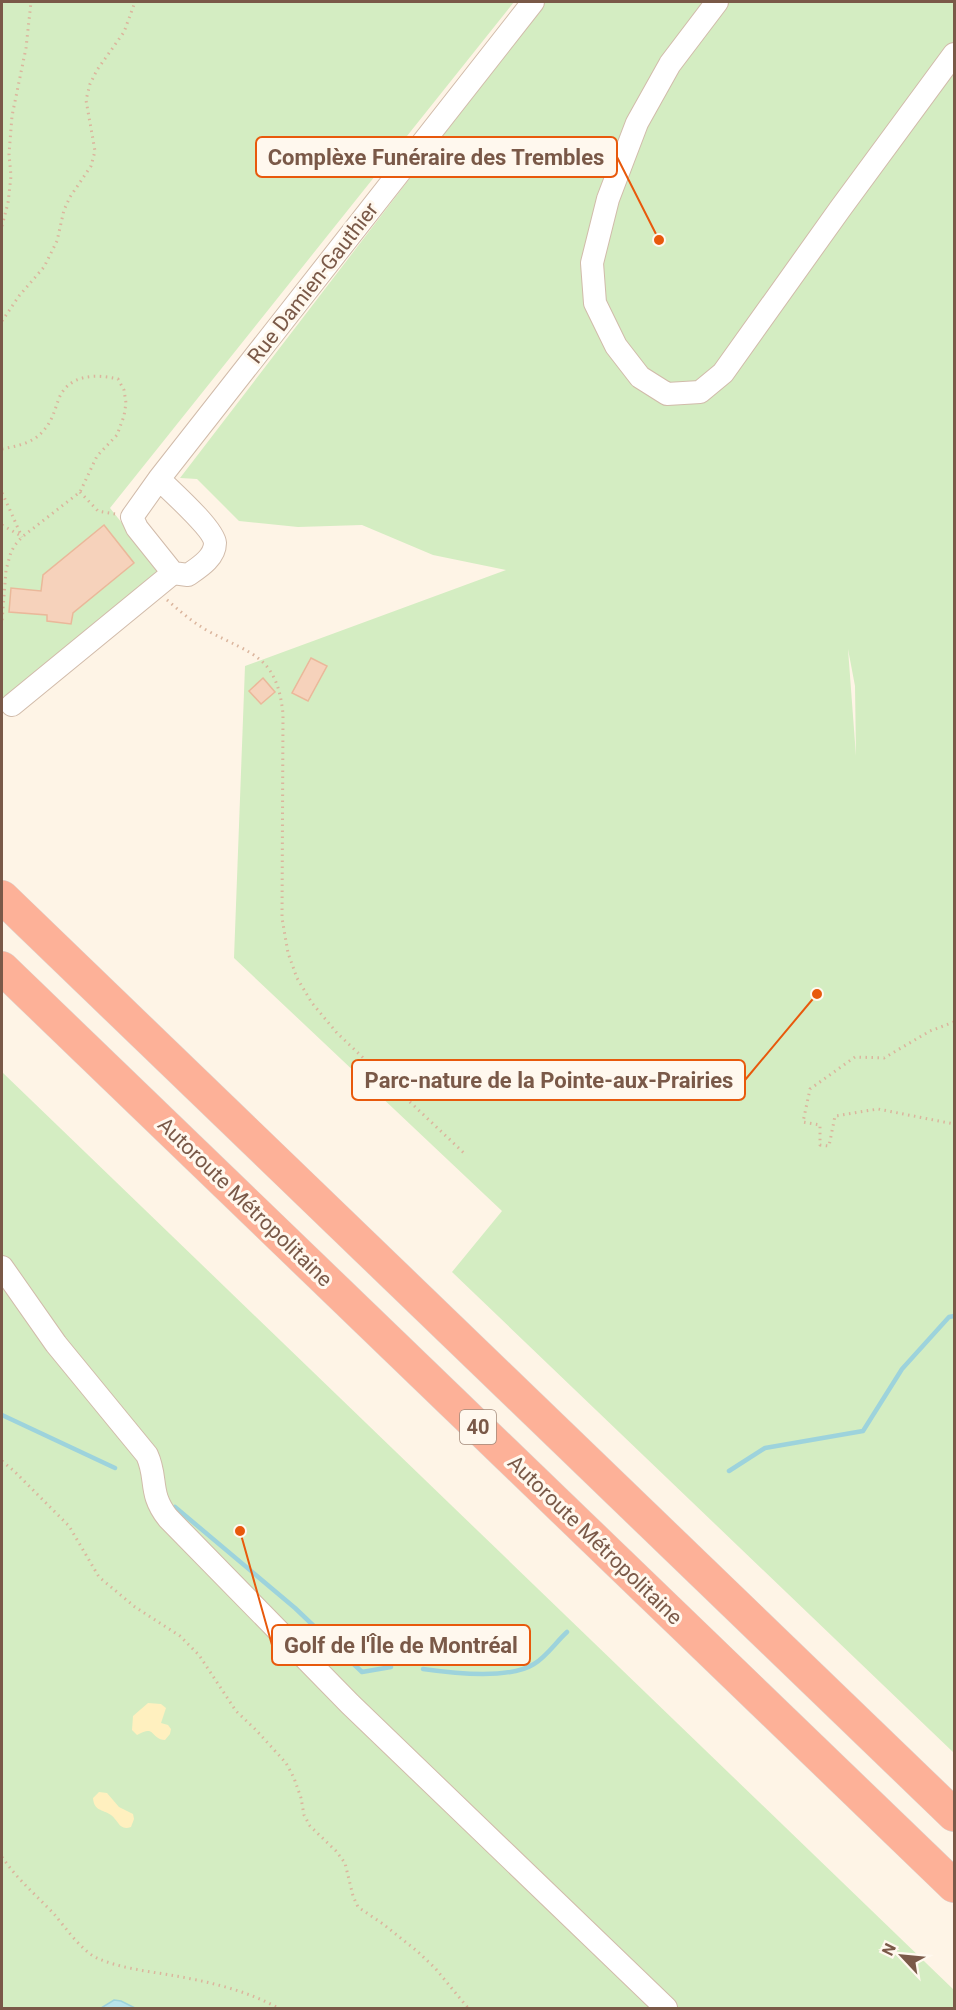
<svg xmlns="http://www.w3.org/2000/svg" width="956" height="2010" font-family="Roboto,sans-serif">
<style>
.green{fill:#d4edc2;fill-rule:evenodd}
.sand{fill:#fff0bf}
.water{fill:#b8e3ea;stroke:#9dd3dc;stroke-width:1.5}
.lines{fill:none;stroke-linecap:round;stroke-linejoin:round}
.stream{stroke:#9dd3dc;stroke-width:4.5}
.building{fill:#f6d2bb;stroke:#eab89a;stroke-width:1.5}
.minor-casing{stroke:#d1bbaa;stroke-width:24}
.highway-casing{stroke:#dcd4cf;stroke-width:34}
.path{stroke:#dbb59d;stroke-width:3;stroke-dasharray:1.5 4.5;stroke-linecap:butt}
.minor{stroke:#fff;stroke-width:22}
.highway{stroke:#fdb198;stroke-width:33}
.labels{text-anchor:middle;stroke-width:6;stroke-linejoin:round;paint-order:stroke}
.shield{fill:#fff8ee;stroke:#a2897a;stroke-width:1.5}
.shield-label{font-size:20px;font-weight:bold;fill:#7a5948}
.street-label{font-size:21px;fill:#7a5948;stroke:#fff8ee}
.leader{fill:none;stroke:#e8590c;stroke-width:2}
.callout-dot{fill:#e8590c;stroke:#fff8ee;stroke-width:2}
.callout{fill:#fff8ee;stroke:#e8590c;stroke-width:2}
.callout-label{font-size:22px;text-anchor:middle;font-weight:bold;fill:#7a5948}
</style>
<rect width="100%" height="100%" fill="#fef4e6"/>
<g class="green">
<polygon points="2,2 514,2 110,508 160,571 2,702"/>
<path d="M 545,2 L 954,2 L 954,1753 L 452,1272 L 502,1211 L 234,958 L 245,666 L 506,570 L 433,555 L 362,525 L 298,527 L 239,521 L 197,479 L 180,478 ZM 848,649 L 855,686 L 856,756 Z"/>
<polygon points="2,1072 954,1990 954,2008 2,2008"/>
</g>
<g class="sand">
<path d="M 148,1703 L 161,1704 L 166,1708 L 161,1723 L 168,1725 L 171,1729 L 170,1734 L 165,1740 C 150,1739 156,1724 137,1735 L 132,1730 L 133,1716 Z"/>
<path d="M 99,1792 L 107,1793 L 119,1807 L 133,1814 L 134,1819 L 131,1827 C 119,1831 119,1821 111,1815 C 102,1809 94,1811 93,1798 Z"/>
</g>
<polygon class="water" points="114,2000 121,2001 135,2008 101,2008"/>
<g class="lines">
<g class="stream">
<polyline points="2,1415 115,1468"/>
<polyline points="729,1471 765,1448 863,1431 902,1369 949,1317 954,1316"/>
<polyline points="175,1507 295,1608 362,1672 391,1667"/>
<path d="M 423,1669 C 451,1673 509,1680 534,1664 C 546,1657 556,1642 567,1632"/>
</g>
</g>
<g class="building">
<polygon points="104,525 134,563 73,613 71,624 47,621 47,615 9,612 11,588 41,591 43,575"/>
<polygon points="311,658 327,666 308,701 292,693"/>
<polygon points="263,678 275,692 261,704 249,691"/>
</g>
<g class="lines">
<g class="minor-casing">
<g id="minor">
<polyline points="717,2 670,64 637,123 608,199 592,263 595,303 616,346 640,377 667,394 700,392 723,373 840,209 954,54"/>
<path d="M 159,479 C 170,490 214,529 215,543 C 215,558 198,568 188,575 L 173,573 L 137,528 L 132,517 L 159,479 L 533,2"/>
<polyline points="12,705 173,573"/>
<path d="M 2,1267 L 56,1344 L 147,1455 C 158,1479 148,1493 168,1518 L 350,1704 L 666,2008"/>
</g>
</g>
<g class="highway-casing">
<g id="highway">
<polyline points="2,897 954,1815"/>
<polyline points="2,968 954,1886"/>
</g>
</g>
<g class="path">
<polyline points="2,226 8,203 11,176 9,154 12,116 26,48 31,2"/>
<polyline points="2,321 19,296 44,267 57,241 64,210 70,197 91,166 95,151 86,100 90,84 97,70 124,32 135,2"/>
<path d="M 2,449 C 17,446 34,443 44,430 C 53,420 55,408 60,396 C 71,374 97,374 118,379 L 124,390 L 126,403 L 124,416 L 117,435 L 97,456 L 80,492 L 22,537 L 15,545 L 11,552 L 6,570 L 2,622"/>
<polyline points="80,492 98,511 115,514"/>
<path d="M 2,493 C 9,507 15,522 22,537"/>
<polyline points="2,525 21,536"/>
<path d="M 167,600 C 180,611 192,622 208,631 C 253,655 277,656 283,714 L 282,918 L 288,953 L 297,978 L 312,1003 L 337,1033 L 465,1154"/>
<polyline points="954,1022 930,1031 884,1058 855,1057 810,1089 803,1122 820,1125 820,1145 829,1146 835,1116 878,1109 954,1124"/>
<polyline points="2,1461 14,1471 69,1526 99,1577 135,1607 180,1636 199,1655 236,1711 256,1730 286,1763 294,1778 301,1798 304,1815 310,1826 336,1851 345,1863 353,1896 358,1907 383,1924 417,1951 435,1968 468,2008"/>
<path d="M 2,1857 C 17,1879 36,1895 54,1914 C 66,1928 82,1952 99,1959 C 121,1968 146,1971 170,1975 C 206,1981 246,1990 278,2008"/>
</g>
<use href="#minor" class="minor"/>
<use href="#highway" class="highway"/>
</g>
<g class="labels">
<rect class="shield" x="460" y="1410" width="36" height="34" rx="4.5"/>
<g class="shield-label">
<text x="478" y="1434">40</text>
</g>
<g class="street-label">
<text transform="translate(313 283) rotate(-52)" y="7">Rue Damien-Gauthier</text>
<text transform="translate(245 1202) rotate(44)" y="7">Autoroute Métropolitaine</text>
<text transform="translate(595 1540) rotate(44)" y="7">Autoroute Métropolitaine</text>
</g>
</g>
<path class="leader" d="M659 240L617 157M817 994L745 1080M240 1531L272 1645"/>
<g class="callout-dot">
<circle cx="659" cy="240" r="6"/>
<circle cx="817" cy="994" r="6"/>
<circle cx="240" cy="1531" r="6"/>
</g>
<g class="callout">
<rect x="256" y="137" width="361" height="40" rx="6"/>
<rect x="352" y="1060" width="393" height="40" rx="6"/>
<rect x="272" y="1625" width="258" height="40" rx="6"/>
</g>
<g class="callout-label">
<text x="436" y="165">Complèxe Funéraire des Trembles</text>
<text x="549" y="1088">Parc-nature de la Pointe-aux-Prairies</text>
<text x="401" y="1653">Golf de l'Île de Montréal</text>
</g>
<rect width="956" height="2010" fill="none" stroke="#7a5948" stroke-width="6"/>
<g transform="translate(902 1956) rotate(296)" stroke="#fff8ee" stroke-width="4.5" paint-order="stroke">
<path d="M0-4.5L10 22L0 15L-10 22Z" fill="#7a5948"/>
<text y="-9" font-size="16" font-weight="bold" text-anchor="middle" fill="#7a5948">N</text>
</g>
</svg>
